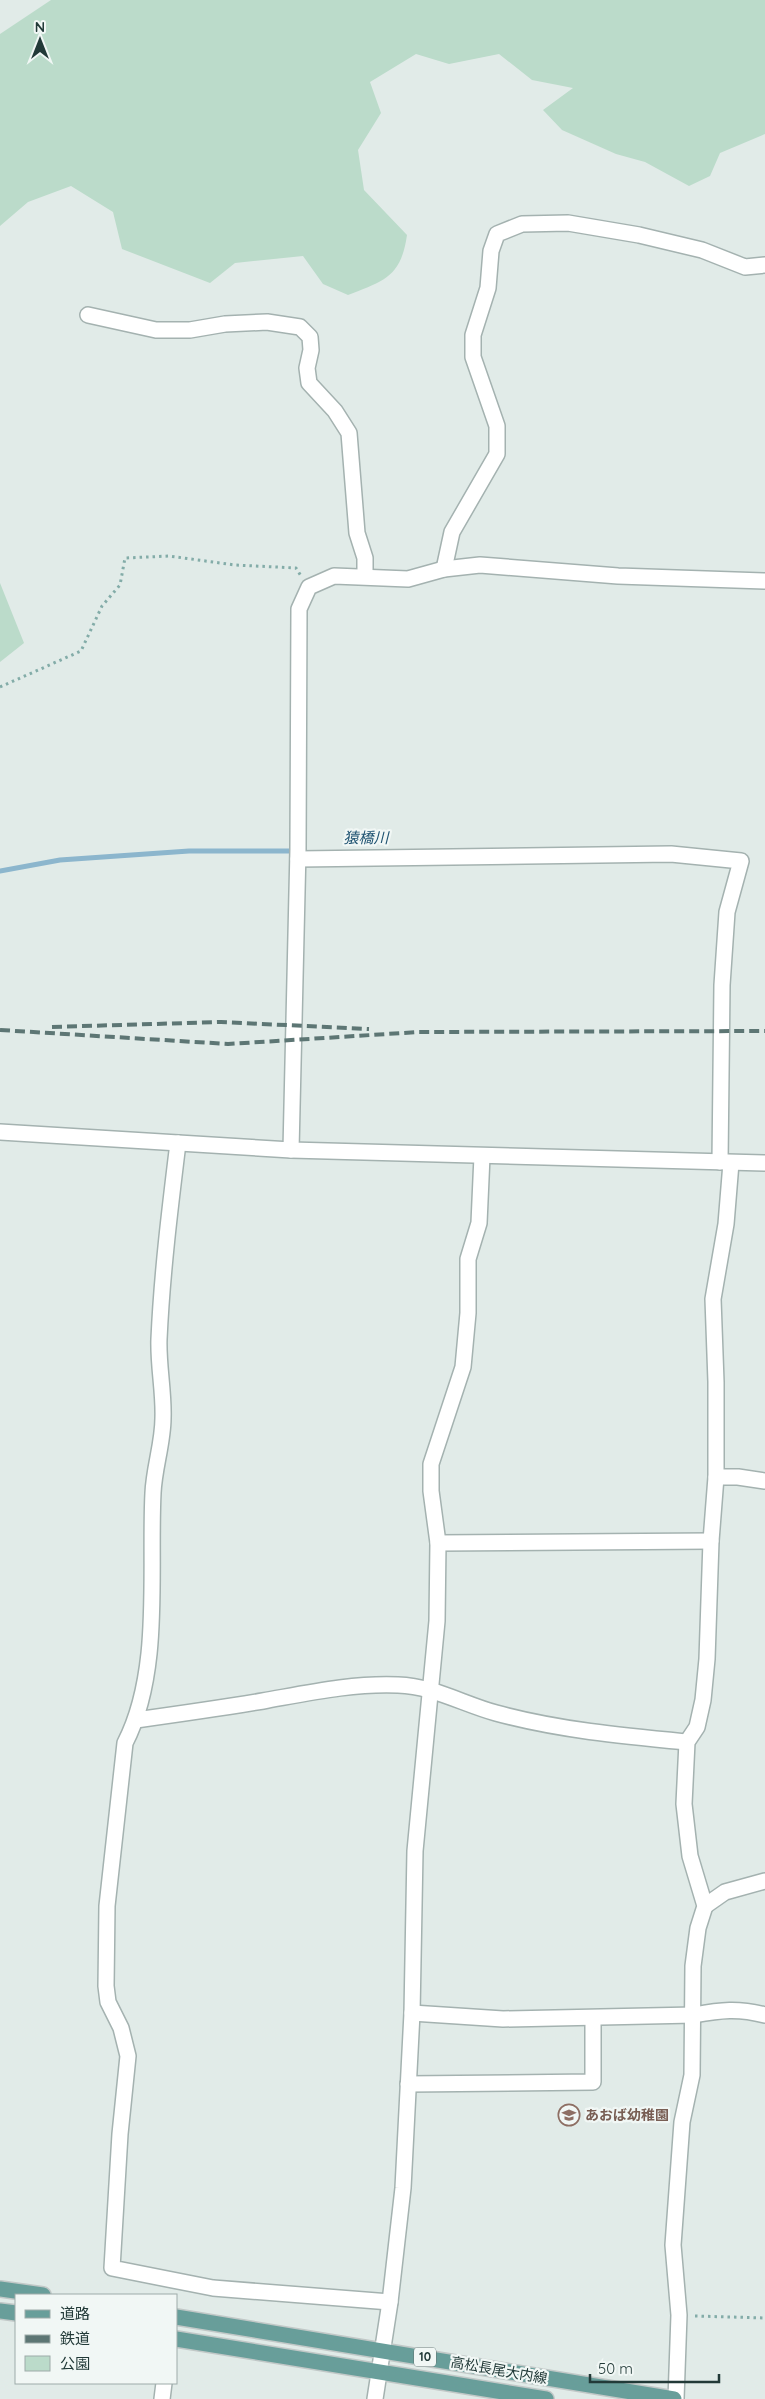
<svg xmlns="http://www.w3.org/2000/svg" width="765" height="2399" font-family="Quicksand,'Noto Sans JP',sans-serif">
<style>
.green{fill:#bbdbca}
.lines{fill:none;stroke-linecap:round;stroke-linejoin:round}
.stream{stroke:#8cb6cd;stroke-width:5}
.minor-casing{stroke:#a4b2b0;stroke-width:18}
.tertiary-casing{stroke:#a4b2b0;stroke-width:18}
.primary-casing{stroke:#c1c8c7;stroke-width:18}
.path{stroke:#83aca8;stroke-width:3;stroke-dasharray:2.5 4;stroke-linecap:butt}
.minor{stroke:#fff;stroke-width:15}
.tertiary{stroke:#fff;stroke-width:15}
.primary{stroke:#689e9a;stroke-width:15}
.rail{stroke:#5d7674;stroke-width:4;stroke-dasharray:10 5;stroke-linecap:butt}
.labels{text-anchor:middle;stroke-width:4.5;stroke-linejoin:round;paint-order:stroke}
.shield{fill:#f1f7f5;stroke:#607371;stroke-width:1}
.shield-label{font-size:12px;font-weight:bold;fill:#223a38}
.education-label{font-size:14px;font-weight:bold;fill:#785e54;stroke:#f1f7f5;text-anchor:start}
.street-label{font-size:14px;fill:#223a38;stroke:#f1f7f5}
.water-label{font-size:15px;font-style:italic;fill:#205472;stroke:#f1f7f5}
</style>
<rect width="100%" height="100%" fill="#e1ebe8"/>
<g class="green">
<path d="M 51,0 L 765,0 L 765,134 L 720,153 L 710,176 L 689,186 L 645,162 L 616,154 L 562,130 L 543,110 L 573,88 L 532,80 L 499,54 L 449,64 L 416,54 L 370,82 L 381,113 L 358,150 L 364,190 L 407,235 C 401,277 384,281 348,295 L 323,284 L 303,256 L 235,263 L 210,283 L 122,249 L 113,212 L 71,186 L 28,202 L 0,226 L 0,34 Z"/>
<polygon points="0,583 24,643 0,662"/>
</g>
<g class="lines">
<polyline class="stream" points="0,871 60,860 189,851 296,851"/>
<g class="minor-casing">
<g id="minor">
<polyline points="88,315 156,330 190,330 225,324 267,322 300,327 310,337 311,350 307,368 309,383 335,411 349,433 357,533 365,558 365,576"/>
<polyline points="444,569 452,532 497,454 497,426 473,357 473,335 488,288 491,251 497,234 522,224 568,223 639,235 702,250 745,267 765,265"/>
<polyline points="298,859 671,854 741,861 727,912 722,985 720,1162"/>
<path d="M 178,1143 C 170,1208 162,1273 159,1339 C 158,1365 164,1392 163,1418 C 163,1443 154,1468 153,1493 C 149,1572 162,1671 125,1743 L 107,1906 L 106,1986 L 108,2002 L 121,2028 L 128,2056 L 120,2134 L 112,2268 L 213,2288 L 390,2302"/>
<polyline points="291,1150 298,849 299,609 309,587 334,576 408,579 444,569 480,565 618,576 765,581"/>
<polyline points="716,1477 738,1477 765,1481"/>
<polyline points="438,1543 711,1541"/>
<path d="M 136,1720 C 179,1714 221,1708 263,1701 C 308,1693 353,1683 398,1685 C 433,1686 463,1704 496,1713 C 558,1730 623,1736 687,1742"/>
<polyline points="705,1906 725,1892 765,1881"/>
<path d="M 412,2013 L 503,2019 L 694,2015 C 721,2010 738,2008 765,2015"/>
<polyline points="408,2084 593,2082 593,2019"/>
<polyline points="162,2399 164,2383"/>
<polyline points="375,2399 390,2302 403,2188 412,2013 415,1851 437,1621 438,1543 431,1491 431,1464 463,1367 468,1313 468,1259 479,1223 482,1156"/>
<polyline points="676,2399 679,2315 673,2245 682,2122 692,2075 693,1966 698,1928 705,1906 690,1856 684,1804 687,1742 697,1727 703,1700 707,1659 711,1541 716,1477 716,1382 713,1299 726,1224 731,1163"/>
</g>
</g>
<g class="tertiary-casing">
<polyline id="tertiary" points="0,1132 291,1150 765,1163"/>
</g>
<g class="primary-casing">
<g id="primary">
<polyline points="0,2289 43,2295"/>
<polyline points="0,2311 16,2313"/>
<polyline points="176,2317 674,2399"/>
<polyline points="176,2339 546,2399"/>
</g>
</g>
<g class="path">
<polyline points="0,687 81,651 102,606 120,585 125,558 169,556 235,565 296,568 301,576"/>
<polyline points="695,2316 765,2318"/>
</g>
<use href="#minor" class="minor"/>
<use href="#tertiary" class="tertiary"/>
<use href="#primary" class="primary"/>
<g class="rail">
<polyline points="52,1027 221,1022 369,1029"/>
<polyline points="0,1030 228,1044 419,1032 765,1031"/>
</g>
</g>
<defs>
<g id="school-ring" transform="scale(1.125)"><circle r="9.5" fill="#f1f7f5" stroke="#8d6e63" stroke-width="1.5"/><path d="M0-5L7-2L0 1L-7-2ZM-4 1L0 2.5L4 1V4Q0 6-4 4Z" fill="#8d6e63"/></g>
</defs>
<g fill-rule="evenodd">
<use href="#school-ring" x="569" y="2115"/>
</g>
<g class="labels">
<rect class="shield" x="414" y="2347.5" width="22" height="19" rx="4"/>
<g class="shield-label">
<text x="425" y="2361">10</text>
</g>
<g class="education-label">
<text x="585" y="2120">あおば幼稚園</text>
</g>
<g class="street-label">
<text transform="translate(499 2370) rotate(10)" y="5">高松長尾大内線</text>
</g>
<g class="water-label">
<text x="366" y="843">猿橋川</text>
</g>
</g>
<rect x="15" y="2294" width="162" height="90" fill="#f1f7f5" stroke="#9eaba9"/>
<rect x="25" y="2310" width="25" height="8" fill="#689e9a" stroke="#9eaba9"/>
<text x="60" y="2319" font-size="15" fill="#223a38">道路</text>
<rect x="25" y="2335" width="25" height="8" fill="#5d7674" stroke="#9eaba9"/>
<text x="60" y="2344" font-size="15" fill="#223a38">鉄道</text>
<rect x="25" y="2356" width="25" height="15" fill="#bbdbca" stroke="#9eaba9"/>
<text x="60" y="2369" font-size="15" fill="#223a38">公園</text>
<g transform="translate(40 40)" stroke="#f1f7f5" stroke-width="4" paint-order="stroke">
<path d="M0-4L9 19L0 12L-9 19Z" fill="#223a38"/>
<text y="-8" font-size="14" font-weight="bold" text-anchor="middle" fill="#223a38">N</text>
</g>
<path d="M590 2374v8h129v-8" fill="none" stroke="#223a38" stroke-width="2.5"/>
<text x="598" y="2374" font-size="15" fill="#223a38" stroke="#f1f7f5" stroke-width="4" paint-order="stroke">50 m</text>
</svg>
